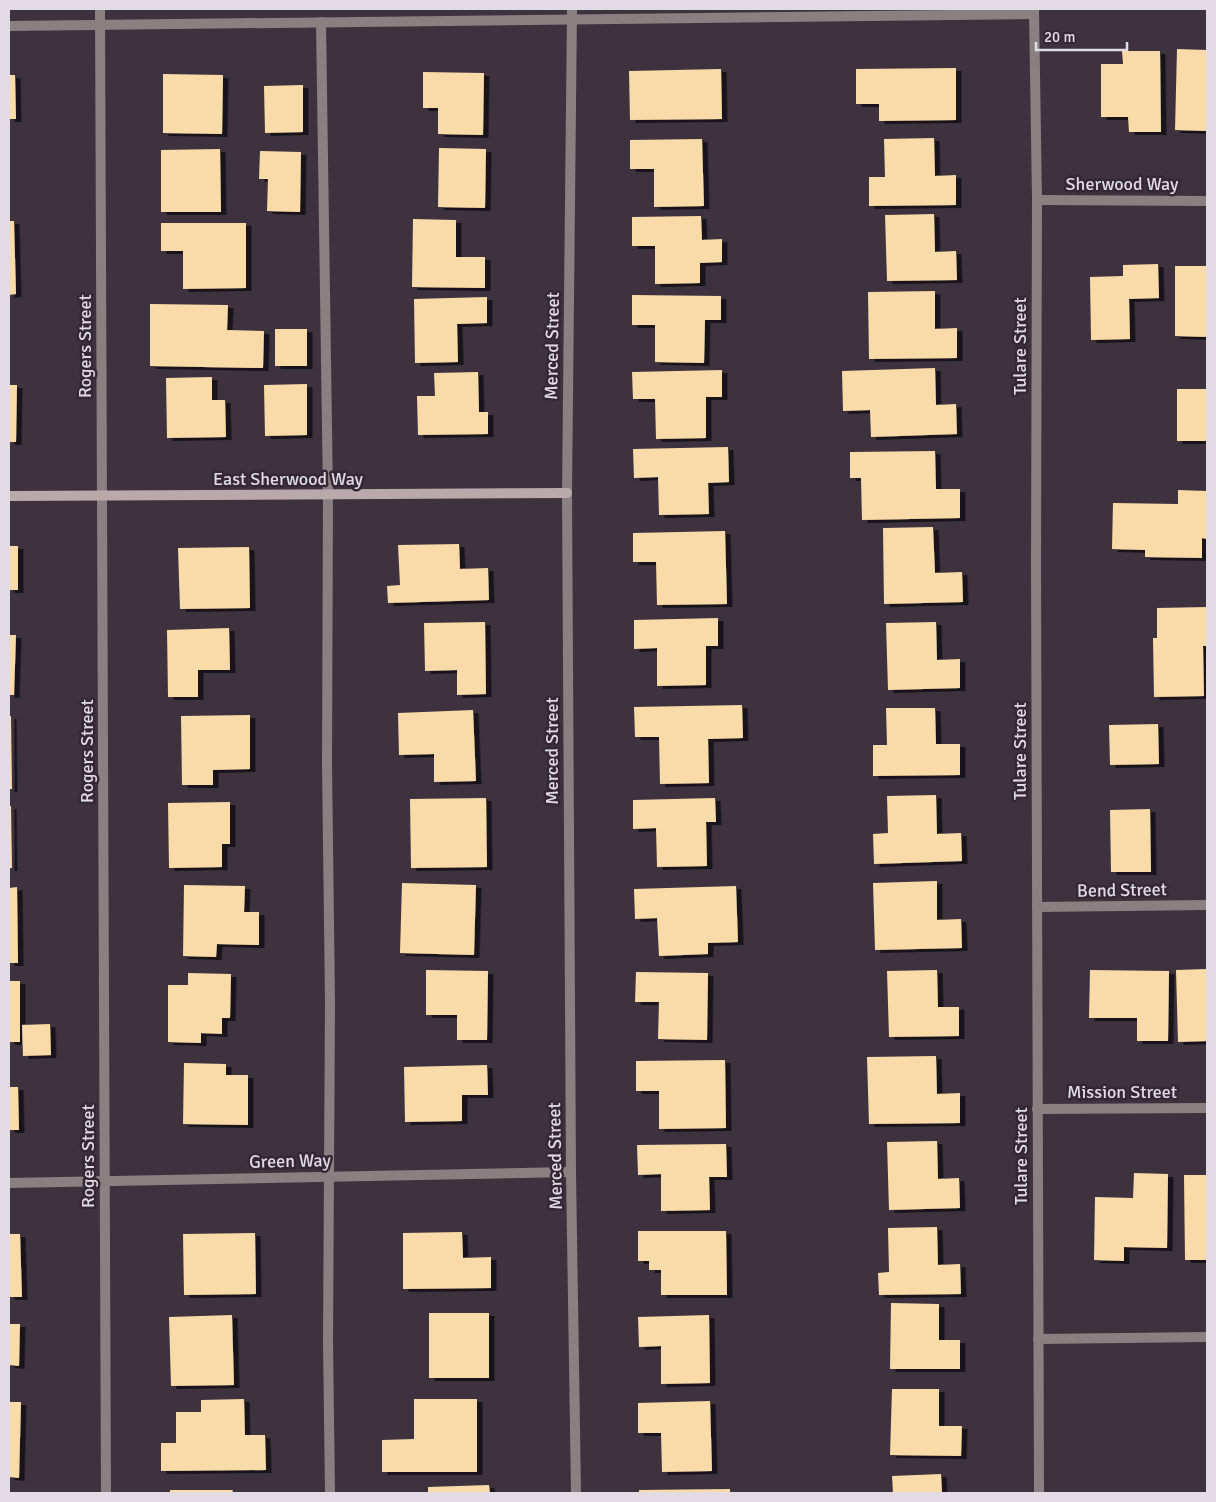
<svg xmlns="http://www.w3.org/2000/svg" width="1216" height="1502" font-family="Signika,sans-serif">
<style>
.building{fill:#f9dba9;filter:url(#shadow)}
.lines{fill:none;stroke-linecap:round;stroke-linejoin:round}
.lane{stroke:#8a8081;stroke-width:10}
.street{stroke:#8a8081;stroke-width:10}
.secondary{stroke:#b9a9ab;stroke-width:10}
.labels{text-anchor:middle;stroke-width:5;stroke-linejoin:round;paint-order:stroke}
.street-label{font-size:18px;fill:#e3dbe3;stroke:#332834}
</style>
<defs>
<filter id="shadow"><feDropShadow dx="5.5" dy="3" stdDeviation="0" flood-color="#0009"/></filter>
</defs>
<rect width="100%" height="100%" fill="#3e323e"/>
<g class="building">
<polygon points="1177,49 1207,50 1207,131 1175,130"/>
<polygon points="1122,51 1160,51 1161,132 1129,132 1128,117 1101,117 1101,64 1123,64"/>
<polygon points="956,68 956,120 879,121 879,104 856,104 856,69"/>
<polygon points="721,69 722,119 630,120 629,71"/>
<polygon points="423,72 484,73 483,135 438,134 438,108 423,108"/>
<polygon points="163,74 223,75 222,134 163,133"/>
<polygon points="9,75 15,75 16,119 9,119"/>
<polygon points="303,85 303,132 265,133 264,86"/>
<polygon points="934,138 935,176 956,175 956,205 869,206 869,177 885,177 884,139"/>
<polygon points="702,139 704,206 654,207 654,169 630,169 630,140"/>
<polygon points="439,148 486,149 485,208 438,207"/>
<polygon points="220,149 221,212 161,212 161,150"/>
<polygon points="260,151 301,152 300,212 267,211 268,179 259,179"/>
<polygon points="934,214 935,252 956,251 957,280 887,281 885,215"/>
<polygon points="701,216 702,240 722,239 722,262 700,263 700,283 655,284 655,246 632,246 632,217"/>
<polygon points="413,219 456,220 456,257 485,257 485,288 412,287"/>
<polygon points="9,221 14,221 16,294 9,295"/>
<polygon points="161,223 246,223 246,288 183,289 183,251 161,251"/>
<polygon points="1158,264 1159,298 1129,299 1130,339 1091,340 1090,277 1123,276 1123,265"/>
<polygon points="1175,266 1207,266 1207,337 1175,336"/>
<polygon points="935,291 935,329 957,328 957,358 869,359 868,292"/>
<polygon points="632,295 721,296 721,320 705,320 704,363 655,362 655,325 632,325"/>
<polygon points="487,297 487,323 457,324 458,362 415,363 414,299"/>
<polygon points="150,304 228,305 227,330 264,331 263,368 150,366"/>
<rect x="275" y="329" width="32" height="37"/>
<polygon points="935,368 936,405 956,404 957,434 871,437 870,410 843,411 842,371"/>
<polygon points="722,370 722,397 706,397 706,438 656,439 655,399 633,399 632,372"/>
<polygon points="478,372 479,412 488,412 488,434 418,435 417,396 435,396 434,373"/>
<polygon points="212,377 212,400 225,400 226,437 167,438 166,378"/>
<polygon points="307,384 307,435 265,436 264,385"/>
<polygon points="9,385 17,385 16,442 9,442"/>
<rect x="1177" y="389" width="30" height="52"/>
<polygon points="728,447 729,482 708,483 709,514 659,515 658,477 634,478 633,449"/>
<polygon points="935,451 936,489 960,489 960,518 862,520 861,478 850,478 850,452"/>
<polygon points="1178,490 1207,491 1207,539 1202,538 1202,558 1145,557 1145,550 1112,549 1113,503 1178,504"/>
<polygon points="933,527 935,573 962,572 963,602 884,604 883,528"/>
<polygon points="725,531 727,604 657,605 656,562 633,562 633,533"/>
<polygon points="459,544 460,569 488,568 489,600 388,603 387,586 400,585 398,545"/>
<rect x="9" y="546" width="9" height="44"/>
<polygon points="249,547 250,608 180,609 178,548"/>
<polygon points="1207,607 1207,646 1203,646 1204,696 1154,697 1153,638 1157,638 1157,608"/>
<polygon points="718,618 718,646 706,646 706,685 657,686 657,648 634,649 634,620"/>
<polygon points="485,622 486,694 457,695 457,670 425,671 424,623"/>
<polygon points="936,622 937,660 960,659 960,688 888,690 886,623"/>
<polygon points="229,628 230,670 198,670 198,697 168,697 167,630"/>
<polygon points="9,635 16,635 14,695 9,695"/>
<polygon points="742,705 743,738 708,739 709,783 660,784 659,737 635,737 634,707"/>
<polygon points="886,708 935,708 936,744 960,744 960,775 873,776 873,745 887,745"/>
<polygon points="473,710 476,781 434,782 434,754 399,755 398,713"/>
<polygon points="250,715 250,769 213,770 213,785 182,785 181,716"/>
<polygon points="9,716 11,716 12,789 9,789"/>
<polygon points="1158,724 1159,764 1110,765 1109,725"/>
<polygon points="936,795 937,834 961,833 962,861 874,864 873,834 888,833 887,796"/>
<polygon points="486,798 487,867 411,868 410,799"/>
<polygon points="715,798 716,822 706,822 707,866 657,867 656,828 633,829 633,800"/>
<polygon points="230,802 230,844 222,844 222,867 169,868 168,803"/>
<polygon points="9,806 11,806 12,868 9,868"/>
<polygon points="1150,809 1151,872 1111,872 1110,810"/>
<polygon points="937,881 937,920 961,919 962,948 875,950 873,883"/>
<polygon points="402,883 476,885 474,955 400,953"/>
<polygon points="184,885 245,886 244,912 259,912 259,945 217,944 216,957 183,956"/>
<polygon points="736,886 738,942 708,943 708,954 659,956 657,918 635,919 634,889"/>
<polygon points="17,887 18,963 9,963 9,888"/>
<polygon points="1207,969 1207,1041 1178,1042 1176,970"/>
<polygon points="426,970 488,971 487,1040 457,1040 457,1015 426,1015"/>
<polygon points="937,970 938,1007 959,1007 959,1036 889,1037 887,971"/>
<polygon points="1090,970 1169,971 1168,1041 1137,1041 1137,1018 1089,1018"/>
<polygon points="636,972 708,973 707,1040 658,1039 659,1002 635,1002"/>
<polygon points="188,973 231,974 230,1018 222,1018 222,1034 201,1033 201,1043 168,1042 168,985 188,985"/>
<rect x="9" y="981" width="11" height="61"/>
<polygon points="50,1024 51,1055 23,1056 22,1025"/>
<polygon points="936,1056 937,1094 960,1093 960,1123 869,1124 867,1057"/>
<polygon points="725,1060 726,1128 659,1129 659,1091 636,1091 636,1061"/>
<polygon points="184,1063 226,1064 226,1075 248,1075 248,1125 183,1124"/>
<polygon points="487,1065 488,1095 462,1095 462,1121 405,1122 404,1067"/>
<polygon points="9,1087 18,1087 19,1130 9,1130"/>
<polygon points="937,1141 938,1179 959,1178 960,1208 889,1210 887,1142"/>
<polygon points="726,1144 727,1177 709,1177 710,1210 661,1211 661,1174 638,1175 637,1145"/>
<polygon points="1134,1173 1168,1174 1167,1248 1124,1247 1124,1261 1094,1260 1095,1197 1133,1198"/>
<polygon points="1184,1175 1207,1175 1207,1260 1185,1260"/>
<polygon points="937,1227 938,1265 960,1264 961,1294 879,1295 878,1273 889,1272 888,1228"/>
<polygon points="638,1231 726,1231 727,1295 661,1295 661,1270 649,1270 649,1261 638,1261"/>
<polygon points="462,1232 463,1258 491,1257 491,1288 403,1289 403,1233"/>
<polygon points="255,1233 256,1294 184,1295 183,1234"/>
<polygon points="9,1234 20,1234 22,1297 9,1297"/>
<polygon points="891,1303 939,1304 939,1340 960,1340 960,1369 890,1369"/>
<rect x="429" y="1313" width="60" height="65"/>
<polygon points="232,1315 234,1385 171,1386 169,1317"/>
<polygon points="709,1315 710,1383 661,1384 661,1346 639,1347 638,1317"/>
<polygon points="9,1324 20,1324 19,1366 9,1365"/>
<polygon points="892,1389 939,1389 939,1426 962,1426 961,1456 890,1455"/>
<polygon points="244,1399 245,1435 265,1435 266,1470 161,1471 161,1443 176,1443 176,1412 201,1412 201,1400"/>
<polygon points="414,1399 477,1399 477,1472 382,1472 382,1440 414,1439"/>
<polygon points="710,1401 712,1471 662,1472 661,1433 638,1433 638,1403"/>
<polygon points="9,1402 21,1402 19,1478 9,1477"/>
<polygon points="941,1474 942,1493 893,1493 892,1476"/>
<polygon points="489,1485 490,1493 428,1493 428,1487"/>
<polygon points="730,1489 730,1493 639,1493 639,1490"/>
<polygon points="170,1490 233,1490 232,1493 170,1493"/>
</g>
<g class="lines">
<g class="lane">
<polyline points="321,22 328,495 327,764 330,1002 328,1341 330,1493"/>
<polyline points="1038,1339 1207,1337"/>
</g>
<g class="street">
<polyline points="100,9 106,1493"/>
<polyline points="572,9 567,493 571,1172 576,1493"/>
<polyline points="1034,9 1037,200 1036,566 1039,1493"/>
<polyline points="9,26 1034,14"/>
<polyline points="1037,200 1207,201"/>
<polyline points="1037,907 1207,905"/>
<polyline points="1037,1109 1207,1108"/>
<polyline points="9,1183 571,1172"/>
</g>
<polyline class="secondary" points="9,496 567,493"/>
</g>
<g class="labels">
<g class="street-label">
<text x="1122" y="190">Sherwood Way</text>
<text transform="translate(85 346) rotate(-90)" y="6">Rogers Street</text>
<text transform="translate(552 346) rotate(-89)" y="6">Merced Street</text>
<text transform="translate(1020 346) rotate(-90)" y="6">Tulare Street</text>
<text x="288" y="485">East Sherwood Way</text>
<text transform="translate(87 751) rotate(-90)" y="6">Rogers Street</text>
<text transform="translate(552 751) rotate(-90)" y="6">Merced Street</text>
<text transform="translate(1020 751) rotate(-90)" y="6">Tulare Street</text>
<text transform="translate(1122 890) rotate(-1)" y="6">Bend Street</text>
<text x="1122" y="1098">Mission Street</text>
<text transform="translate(88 1156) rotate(-90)" y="6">Rogers Street</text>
<text transform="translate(555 1156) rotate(-91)" y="6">Merced Street</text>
<text transform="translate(1021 1156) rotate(-90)" y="6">Tulare Street</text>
<text transform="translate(290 1161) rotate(-1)" y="6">Green Way</text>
</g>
</g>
<rect width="1216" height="1502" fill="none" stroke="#e3dbe3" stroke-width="20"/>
<path d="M1036 42v8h91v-8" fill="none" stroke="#e3dbe3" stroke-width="2.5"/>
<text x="1044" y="42" font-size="15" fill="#e3dbe3" stroke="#332834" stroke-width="4" paint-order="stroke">20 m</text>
</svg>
